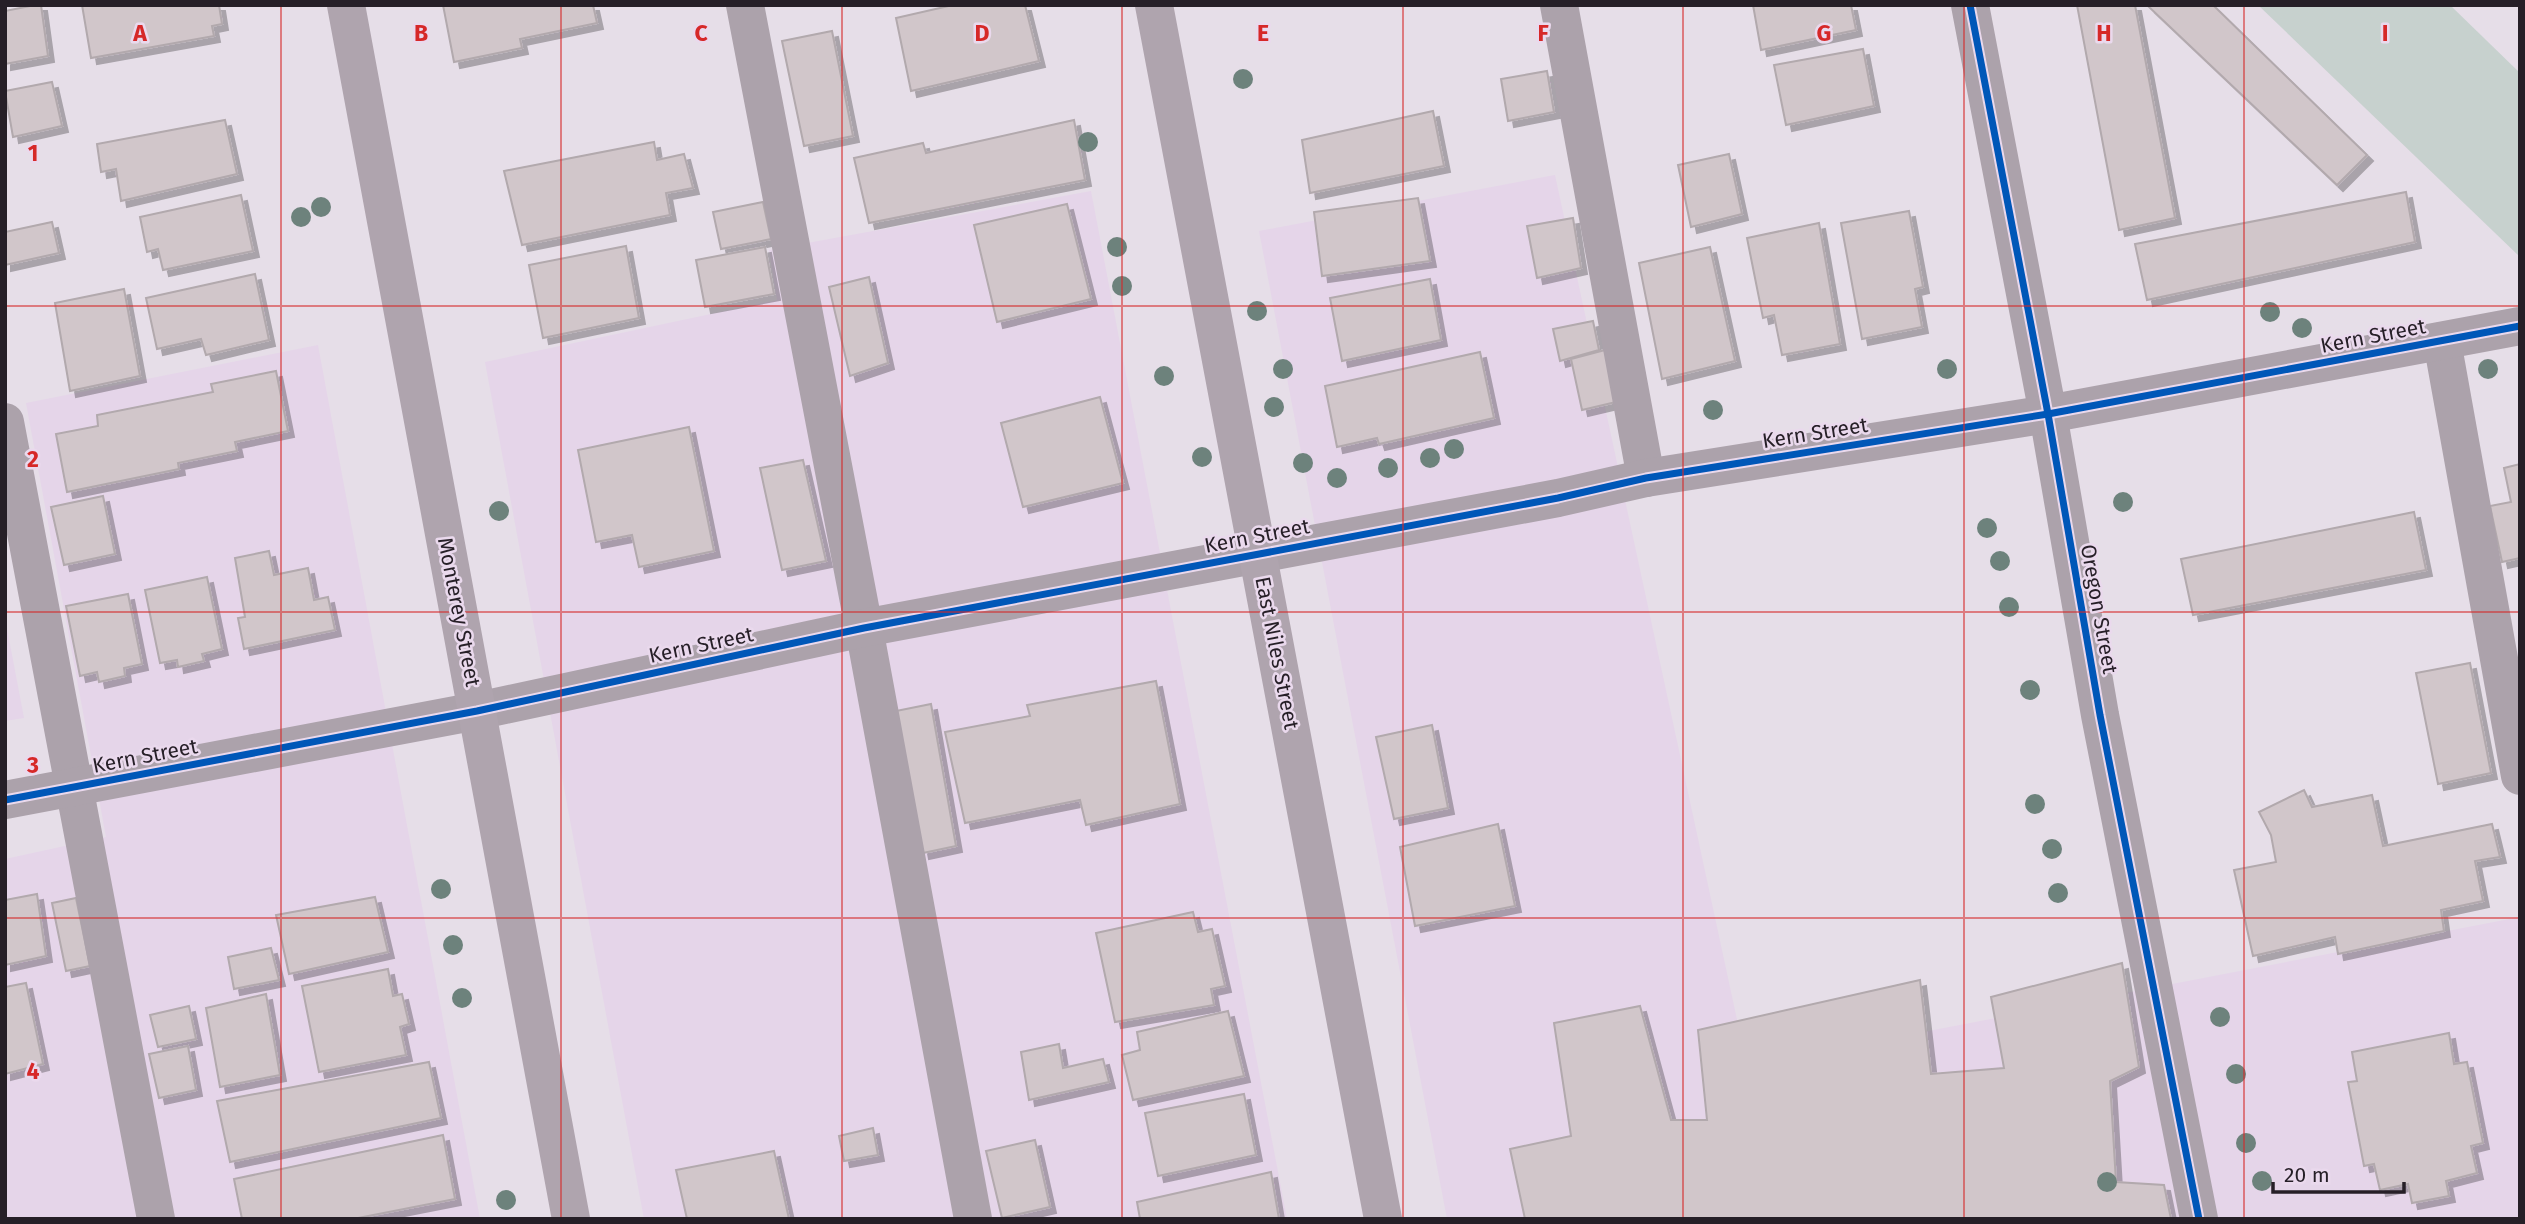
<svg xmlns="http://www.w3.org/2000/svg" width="2525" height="1224" font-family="'Fira Sans',sans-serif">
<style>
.built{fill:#e5d5e9}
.green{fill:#c7d1ce}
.building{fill:#d1c6ca;stroke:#b2a9ad;stroke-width:2;filter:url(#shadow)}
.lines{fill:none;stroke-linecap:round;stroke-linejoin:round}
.minor{stroke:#aca2ab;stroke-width:38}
.major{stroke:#afa4ae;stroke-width:38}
.cycleway-casing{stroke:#ead9ed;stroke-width:11}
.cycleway{stroke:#0057b8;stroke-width:7}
.tree{fill:#6d827c}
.grid{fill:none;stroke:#d62828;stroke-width:2;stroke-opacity:0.55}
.labels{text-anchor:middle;stroke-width:5;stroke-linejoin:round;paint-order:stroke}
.street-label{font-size:21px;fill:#261f27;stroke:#ead9ed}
.grid-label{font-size:23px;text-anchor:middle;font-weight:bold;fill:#d62828;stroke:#ead9ed;stroke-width:5;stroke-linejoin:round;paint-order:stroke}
</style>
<defs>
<filter id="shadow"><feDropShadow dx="6" dy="6" stdDeviation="0" flood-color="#0004"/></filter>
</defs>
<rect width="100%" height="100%" fill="#e6dee8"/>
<g class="built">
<polygon points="1555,175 1747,1066 2520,917 2520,1219 1447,1219 1259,231"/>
<polygon points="1091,191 1287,1219 644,1219 485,362 777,300 769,250"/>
<polygon points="318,345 480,1219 5,1219 5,859 106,837 26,403"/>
<polygon points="5,618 24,718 5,721"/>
</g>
<polygon class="green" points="2258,5 2450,5 2520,73 2520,257"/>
<g class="building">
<polygon points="35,5 41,5 48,56 5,64 5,11"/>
<polygon points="82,5 219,5 222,24 212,26 214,36 91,58"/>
<polygon points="443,5 593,5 597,23 520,39 522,48 454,62"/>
<polygon points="953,5 1025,5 1039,61 911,91 896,18"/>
<polygon points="1753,5 1851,5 1856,30 1761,50"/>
<polygon points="2077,5 2135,5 2175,218 2119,230"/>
<polygon points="2151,5 2213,5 2367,155 2337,185 2149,7"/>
<polygon points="832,31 853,136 804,146 782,41"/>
<polygon points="1863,49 1874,106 1786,125 1774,65"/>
<polygon points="1547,71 1554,112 1508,121 1501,79"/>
<polygon points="52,82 62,126 13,137 5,91"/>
<polygon points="1433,111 1444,166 1310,193 1302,140"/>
<polygon points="225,120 237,174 121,201 116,169 101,172 97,144"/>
<polygon points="1074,120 1085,180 869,223 854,158 923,143 926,153"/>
<polygon points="654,142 657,160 684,154 693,188 666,193 670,215 522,245 504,171"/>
<polygon points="1729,154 1742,214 1691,227 1678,165"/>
<polygon points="2406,192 2415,242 2147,300 2135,244"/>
<polygon points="241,195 253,251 163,270 158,249 147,252 140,217"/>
<polygon points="1418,198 1430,261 1322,276 1314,212"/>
<polygon points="763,202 771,239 721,249 713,212"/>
<polygon points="1067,204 1091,299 997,322 974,225"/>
<polygon points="1909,211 1923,287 1915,289 1922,327 1862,339 1841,223"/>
<polygon points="1573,218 1581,268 1537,278 1527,226"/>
<polygon points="52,222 59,253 5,265 5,232"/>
<polygon points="1819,223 1840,344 1782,355 1774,315 1763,318 1747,238"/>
<polygon points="626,246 639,318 543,338 529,265"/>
<polygon points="765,247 774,294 705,307 696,260"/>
<polygon points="1710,247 1735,361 1662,379 1639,263"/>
<polygon points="255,274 269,340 206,355 201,339 157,349 146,298"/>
<polygon points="869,277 888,363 850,376 829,287"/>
<polygon points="1430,279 1441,340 1342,361 1330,298"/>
<polygon points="124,289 140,376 70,391 55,303"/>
<polygon points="1593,321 1599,350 1560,361 1553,329"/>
<polygon points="1605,350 1616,402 1582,410 1571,359"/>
<polygon points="1480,352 1494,418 1379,444 1377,438 1337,447 1325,386"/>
<polygon points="276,371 288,431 235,442 237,451 178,463 179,469 67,492 56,434 98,426 97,415 213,392 211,384"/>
<polygon points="1100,397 1123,483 1023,507 1001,423"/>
<polygon points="689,427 714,551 639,567 632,535 596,542 578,450"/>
<polygon points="803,460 826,561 782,570 760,468"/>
<polygon points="2520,464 2520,558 2502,562 2490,506 2511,502 2504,468"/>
<polygon points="103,496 115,554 64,565 51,507"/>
<polygon points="2414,512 2426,570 2193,615 2181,559"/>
<polygon points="269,551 274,575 308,568 314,600 328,597 335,630 244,649 238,618 245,617 235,558"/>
<polygon points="207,577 222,649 202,654 204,661 178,667 177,660 160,663 145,590"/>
<polygon points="128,594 142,664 124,668 125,676 99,682 97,672 80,676 66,606"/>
<polygon points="2470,663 2491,773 2438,784 2416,673"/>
<polygon points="1156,681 1180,804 1086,825 1080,800 965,823 945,732 1030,716 1027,705"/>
<polygon points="931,704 956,846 923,853 896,711"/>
<polygon points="1432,725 1448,808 1394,819 1376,737"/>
<polygon points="2304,790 2312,807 2372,795 2383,846 2492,824 2500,857 2475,861 2483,901 2441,910 2444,931 2338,954 2335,937 2253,956 2234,870 2276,862 2271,835 2259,812"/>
<polygon points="1498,824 1515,906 1415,926 1400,847"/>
<polygon points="37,894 46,956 5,965 5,900"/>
<polygon points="375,897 388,952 289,974 276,915"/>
<polygon points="76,898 90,966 66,971 52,903"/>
<polygon points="1193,912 1198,932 1212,929 1225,986 1211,989 1214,1005 1115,1022 1096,933"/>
<polygon points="271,948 279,980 234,989 228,957"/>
<polygon points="2122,963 2139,1067 2110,1081 2116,1182 2164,1185 2171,1219 1525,1219 1510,1149 1571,1136 1554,1023 1640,1006 1671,1120 1707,1120 1698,1030 1920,980 1931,1074 2004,1068 1991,997"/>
<polygon points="388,969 393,996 402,994 409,1024 400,1027 406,1055 319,1072 302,986"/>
<polygon points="26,983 43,1064 5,1074 5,987"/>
<polygon points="266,994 280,1075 220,1087 206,1008"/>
<polygon points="189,1006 196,1039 158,1047 150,1015"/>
<polygon points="1228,1011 1244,1076 1133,1100 1122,1055 1140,1050 1137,1032"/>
<polygon points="2449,1033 2454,1064 2467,1062 2483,1143 2471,1146 2477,1173 2446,1181 2449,1196 2412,1203 2408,1184 2380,1190 2374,1164 2364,1166 2348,1082 2357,1081 2352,1052"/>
<polygon points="1059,1044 1063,1068 1103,1059 1109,1082 1029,1100 1021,1052"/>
<polygon points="188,1046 196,1090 159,1098 149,1054"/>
<polygon points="429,1062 441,1118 230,1162 217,1101"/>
<polygon points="1244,1094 1256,1155 1158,1176 1145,1113"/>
<polygon points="873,1128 878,1155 844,1161 839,1136"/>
<polygon points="443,1135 455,1199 353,1219 242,1219 234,1179"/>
<polygon points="1035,1140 1050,1207 1002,1218 986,1151"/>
<polygon points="774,1151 789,1219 687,1219 676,1170"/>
<polygon points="1271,1172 1279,1219 1140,1219 1137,1202"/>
</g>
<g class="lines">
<g class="minor">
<polyline points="745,5 864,628 973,1219"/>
<polyline points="1559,5 1646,478"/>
<polyline points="1970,5 2048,414 2100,715 2199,1219"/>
<polyline points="2442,341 2520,776"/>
<polyline points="5,422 156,1219"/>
<polyline points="5,800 477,711 864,628 1558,498 1646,478 2048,414 2520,326"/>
</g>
<g class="major">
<polyline points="346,5 571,1219"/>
<polyline points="1154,5 1383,1219"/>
</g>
<g class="cycleway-casing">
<g id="cycleway">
<polyline points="1970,5 2048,414 2100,715 2199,1219"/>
<polyline points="5,800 477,711 864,628 1558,498 1646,478 2048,414 2520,326"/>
</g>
</g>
<use href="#cycleway" class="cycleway"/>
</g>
<g class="tree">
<circle cx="1243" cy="79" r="10"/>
<circle cx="1088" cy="142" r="10"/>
<circle cx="321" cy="207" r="10"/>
<circle cx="301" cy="217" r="10"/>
<circle cx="1117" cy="247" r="10"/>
<circle cx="1122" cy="286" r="10"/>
<circle cx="1257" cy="311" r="10"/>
<circle cx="2270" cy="312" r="10"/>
<circle cx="2302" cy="328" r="10"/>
<circle cx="1283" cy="369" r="10"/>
<circle cx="1947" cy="369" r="10"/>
<circle cx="2488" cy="369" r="10"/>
<circle cx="1164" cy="376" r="10"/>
<circle cx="1274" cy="407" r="10"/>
<circle cx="1713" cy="410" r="10"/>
<circle cx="1454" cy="449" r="10"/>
<circle cx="1202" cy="457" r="10"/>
<circle cx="1430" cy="458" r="10"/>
<circle cx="1303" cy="463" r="10"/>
<circle cx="1388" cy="468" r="10"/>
<circle cx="1337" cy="478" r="10"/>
<circle cx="2123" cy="502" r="10"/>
<circle cx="499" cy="511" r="10"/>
<circle cx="1987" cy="528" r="10"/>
<circle cx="2000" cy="561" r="10"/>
<circle cx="2009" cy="607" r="10"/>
<circle cx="2030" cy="690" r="10"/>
<circle cx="2035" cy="804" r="10"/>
<circle cx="2052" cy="849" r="10"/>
<circle cx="441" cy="889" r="10"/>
<circle cx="2058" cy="893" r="10"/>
<circle cx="453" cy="945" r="10"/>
<circle cx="462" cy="998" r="10"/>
<circle cx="2220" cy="1017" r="10"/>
<circle cx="2236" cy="1074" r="10"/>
<circle cx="2246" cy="1143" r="10"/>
<circle cx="2262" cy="1181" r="10"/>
<circle cx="2107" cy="1182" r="10"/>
<circle cx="506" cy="1200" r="10"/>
</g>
<path class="grid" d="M 281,5 L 281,1219M 561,5 L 561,1219M 842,5 L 842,1219M 1122,5 L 1122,1219M 1403,5 L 1403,1219M 1683,5 L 1683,1219M 1964,5 L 1964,1219M 2244,5 L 2244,1219M 5,306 L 2520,306M 5,612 L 2520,612M 5,918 L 2520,918"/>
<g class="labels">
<g class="street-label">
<text transform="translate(2373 336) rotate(-11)" y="7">Kern Street</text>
<text transform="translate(1815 433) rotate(-9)" y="7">Kern Street</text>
<text transform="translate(1257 536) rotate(-11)" y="7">Kern Street</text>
<text transform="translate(2099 609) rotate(80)" y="7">Oregon Street</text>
<text transform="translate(459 612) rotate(79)" y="7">Monterey Street</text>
<text transform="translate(701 645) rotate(-12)" y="7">Kern Street</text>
<text transform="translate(1277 653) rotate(79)" y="7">East Niles Street</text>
<text transform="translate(145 756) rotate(-11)" y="7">Kern Street</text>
</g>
</g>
<g class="grid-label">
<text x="140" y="41">A</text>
<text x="421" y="41">B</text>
<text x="701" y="41">C</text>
<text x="982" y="41">D</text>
<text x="1263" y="41">E</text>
<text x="1543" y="41">F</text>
<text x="1824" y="41">G</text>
<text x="2104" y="41">H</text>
<text x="2385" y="41">I</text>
<text x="33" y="161">1</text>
<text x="33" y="467">2</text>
<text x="33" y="773">3</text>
<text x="33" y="1079">4</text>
</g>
<rect width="2525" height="1224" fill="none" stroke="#261f27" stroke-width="14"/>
<path d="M2273 1182v10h131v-10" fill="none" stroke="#261f27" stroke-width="3.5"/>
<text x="2284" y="1182" font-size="21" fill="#261f27" stroke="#ead9ed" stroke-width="5" paint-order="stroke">20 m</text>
</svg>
